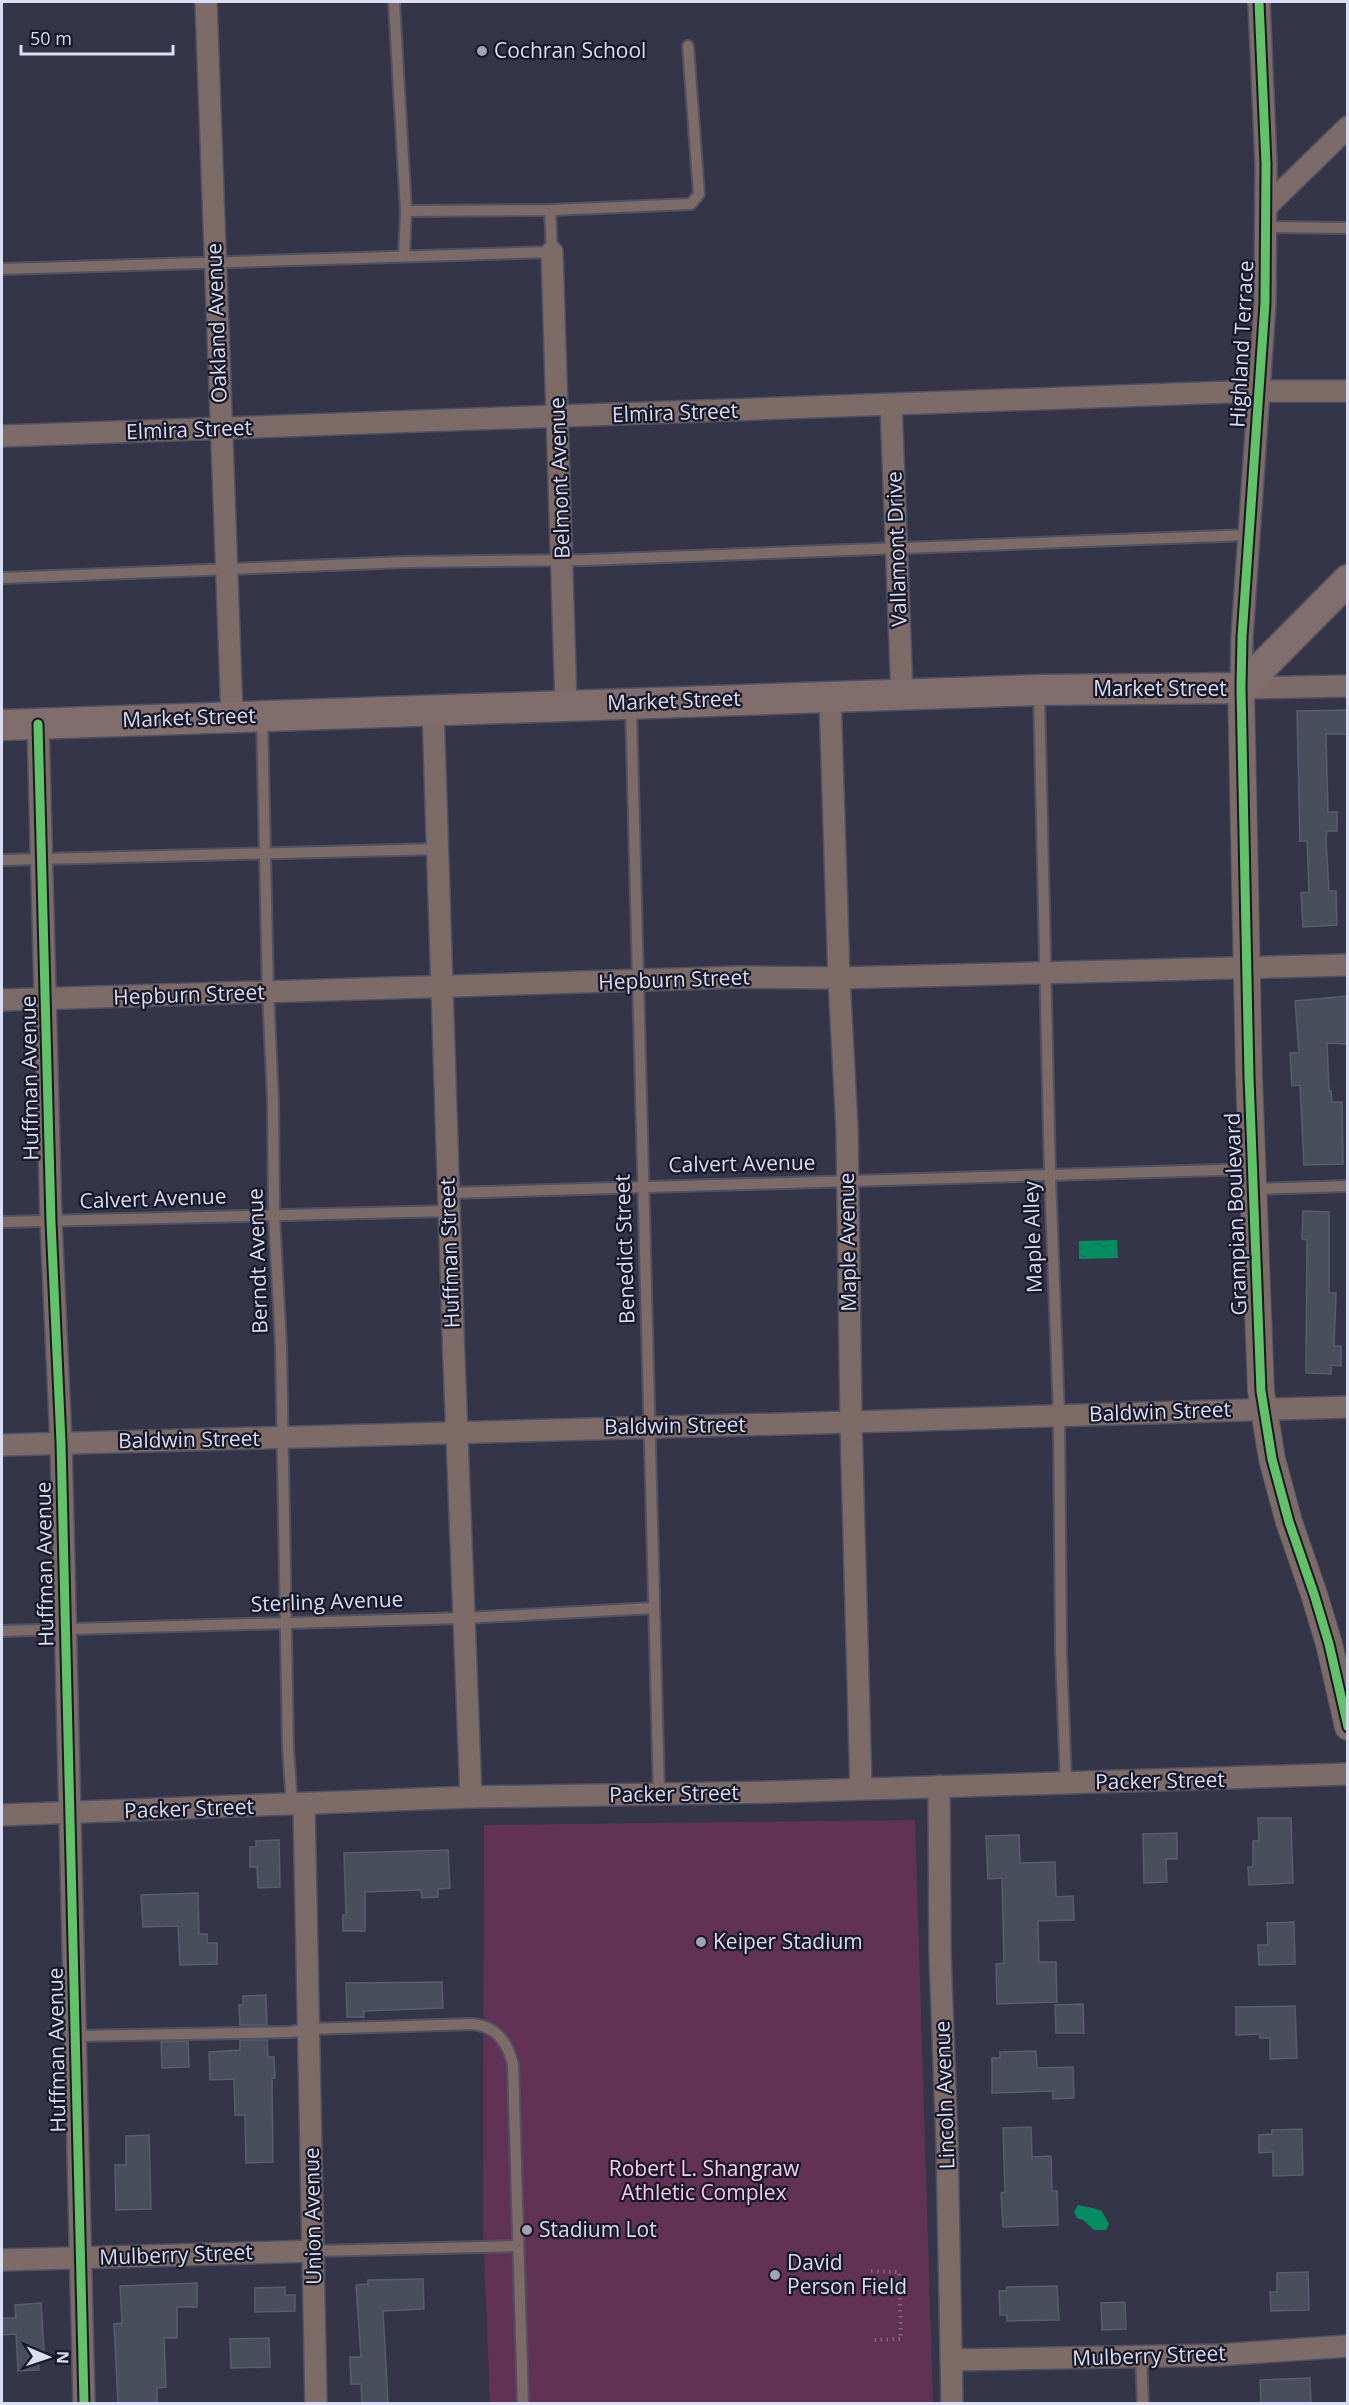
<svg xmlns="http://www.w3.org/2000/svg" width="1349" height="2405" font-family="'Open Sans',sans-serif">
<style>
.green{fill:#623256}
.water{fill:url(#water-ripples)}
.building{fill:#494e5d;stroke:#585d6d;stroke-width:1.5}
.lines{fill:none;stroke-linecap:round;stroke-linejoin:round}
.service-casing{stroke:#505263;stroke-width:14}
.minor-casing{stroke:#505263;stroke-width:24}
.tertiary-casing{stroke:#505263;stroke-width:28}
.secondary-casing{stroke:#505263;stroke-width:33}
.path{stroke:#7a6f72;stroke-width:4;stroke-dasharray:1.5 4.5;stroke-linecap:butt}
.service{stroke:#7d6b67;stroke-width:10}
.minor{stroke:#7d6b67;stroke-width:21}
.tertiary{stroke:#7d6b67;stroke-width:26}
.secondary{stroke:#806d6c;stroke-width:30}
.cycleway-casing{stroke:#171828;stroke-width:13}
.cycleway{stroke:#61c268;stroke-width:9}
.poi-dot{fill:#a1a2b8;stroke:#171828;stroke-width:2}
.labels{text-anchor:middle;stroke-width:4.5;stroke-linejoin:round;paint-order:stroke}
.poi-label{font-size:21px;fill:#dbddf4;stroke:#171828;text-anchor:start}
.street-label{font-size:21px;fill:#dbddf4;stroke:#171828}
.park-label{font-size:21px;fill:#f9cae7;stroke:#171828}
</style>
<defs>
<pattern id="water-ripples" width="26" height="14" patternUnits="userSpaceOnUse" patternTransform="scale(1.5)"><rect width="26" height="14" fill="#058d62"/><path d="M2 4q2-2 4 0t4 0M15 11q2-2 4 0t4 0" fill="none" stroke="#1a7359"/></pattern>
</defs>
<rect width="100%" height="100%" fill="#343549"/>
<polygon class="green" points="915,1820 933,2403 490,2403 483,2227 484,1825"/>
<g class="water">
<polygon points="1117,1240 1118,1258 1079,1259 1079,1241"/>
<polygon points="1078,2205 1101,2210 1109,2224 1106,2230 1094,2230 1083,2220 1077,2218 1074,2212"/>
</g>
<g class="building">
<polygon points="1347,710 1347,734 1326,734 1328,812 1337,812 1337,831 1327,831 1326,840 1329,891 1336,891 1337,925 1303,927 1301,893 1309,892 1307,841 1300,841 1297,711"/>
<polygon points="1347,996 1347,1044 1327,1043 1329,1091 1331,1091 1332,1102 1342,1102 1343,1164 1304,1165 1300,1085 1292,1086 1290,1053 1299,1053 1295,1001"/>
<polygon points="1303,1211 1329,1212 1329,1293 1336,1293 1334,1346 1341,1346 1341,1366 1331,1365 1331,1374 1306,1373 1307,1240 1302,1239"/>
<polygon points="1258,1818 1291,1818 1293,1883 1249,1885 1248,1867 1253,1867 1253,1841 1259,1841"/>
<polygon points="1177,1833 1177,1859 1166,1859 1167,1882 1144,1883 1143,1834"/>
<polygon points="1019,1835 1020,1863 1055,1862 1056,1897 1073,1896 1074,1920 1038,1921 1039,1962 1056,1962 1057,2002 997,2004 996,1964 1004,1963 1002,1878 988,1879 986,1836"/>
<polygon points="279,1840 280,1887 258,1888 257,1867 250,1867 250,1847 256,1847 256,1841"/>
<polygon points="448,1850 450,1888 438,1889 438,1897 422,1898 421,1890 365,1892 365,1931 343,1931 343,1915 346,1915 344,1853"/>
<polygon points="198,1893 199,1934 207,1934 207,1943 217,1943 217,1964 180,1965 178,1926 143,1927 141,1895"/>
<polygon points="1294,1922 1295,1964 1259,1965 1258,1945 1268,1945 1267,1923"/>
<polygon points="442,1982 443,2008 364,2011 364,2017 347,2017 346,1983"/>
<polygon points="266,1995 267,2025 240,2025 239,2005 243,2005 243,1996"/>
<polygon points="1083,2004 1084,2033 1056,2033 1055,2005"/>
<polygon points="1295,2006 1297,2058 1270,2059 1270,2038 1260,2038 1260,2034 1236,2035 1236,2007"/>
<polygon points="240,2040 267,2040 268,2057 274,2057 275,2078 272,2078 273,2162 246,2163 245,2115 235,2115 234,2079 210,2080 209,2052 240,2050"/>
<polygon points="188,2041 189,2067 162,2068 161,2042"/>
<polygon points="1036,2051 1037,2068 1073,2067 1074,2098 1053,2099 1053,2091 992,2093 992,2058 1000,2058 1000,2052"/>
<polygon points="1031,2127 1032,2157 1051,2156 1052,2191 1057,2191 1058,2225 1003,2227 1001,2193 1005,2192 1003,2128"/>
<polygon points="1302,2129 1303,2175 1273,2176 1273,2152 1259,2153 1259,2135 1272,2134 1272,2130"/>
<polygon points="149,2135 151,2209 116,2210 115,2165 126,2165 126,2136"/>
<polygon points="1308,2272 1309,2310 1271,2311 1270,2292 1277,2292 1277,2273"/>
<polygon points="423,2279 424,2309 383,2311 388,2403 362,2403 361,2384 351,2384 350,2357 361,2357 356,2285 368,2284 368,2280"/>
<polygon points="197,2283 197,2307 177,2307 177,2338 164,2338 166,2387 157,2388 157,2403 118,2403 114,2324 122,2323 120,2286"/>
<polygon points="1057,2286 1059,2320 1007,2321 1007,2315 1000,2315 999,2291 1006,2291 1007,2287"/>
<polygon points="285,2287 285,2295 295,2295 295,2311 255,2312 255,2288"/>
<polygon points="1125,2302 1126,2329 1102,2330 1101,2303"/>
<polygon points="41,2303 44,2350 38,2350 39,2370 18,2371 16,2334 2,2335 2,2318 16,2318 15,2305"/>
<polygon points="269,2338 270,2367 231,2368 230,2339"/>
<polygon points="1310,2378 1311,2403 1261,2403 1260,2380"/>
</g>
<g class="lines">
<g class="service-casing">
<g id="service">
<polyline points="394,2 406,211 404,255"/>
<polyline points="406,211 550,210 691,204 699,194 688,46"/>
<polyline points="1266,227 1348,228"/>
<polyline points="2,269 552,252 550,210"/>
<polyline points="2,578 406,562 586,560 1249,535"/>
<polyline points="1039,693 1050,1176 1059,1416 1061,1651 1066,1783"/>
<polyline points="631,706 659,1794"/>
<polyline points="262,717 268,993 273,1100 274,1216 281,1346 288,1748 292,1805"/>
<polyline points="2,860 438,849"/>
<polyline points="1255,1189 1348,1186"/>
<polyline points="448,1193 1254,1169"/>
<polyline points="2,1222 449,1211"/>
<polyline points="2,1631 463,1618 654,1608"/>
<path d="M 74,2036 L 291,2032 L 309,2029 L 473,2024 C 497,2027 507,2042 513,2064 L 523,2404"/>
<polyline points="315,2251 518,2246"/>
<polyline points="1141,2356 1143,2404"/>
</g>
</g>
<g class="minor-casing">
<g id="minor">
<polyline points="206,2 232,716"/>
<polyline points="1259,2 1266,164 1265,303 1242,637 1241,688 1348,686"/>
<polyline points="1266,207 1348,127"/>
<polyline points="552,252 566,705"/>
<polyline points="891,404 902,694"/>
<path d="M 2,436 C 420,421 839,408 1258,391 L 1348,391"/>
<polyline points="830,696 839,978 847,1129 851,1422 861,1789"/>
<polyline points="433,709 454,1360 471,1797"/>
<polyline points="38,724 51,1222 61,1442 84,2404"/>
<polyline points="2,1000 741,977 839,978 1348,965"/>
<polyline points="2,1445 851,1422 1348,1407"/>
<polyline points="939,1786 940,1953 947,2143 952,2404"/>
<polyline points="304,1805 316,2404"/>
<polyline points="2,1815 471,1797 772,1792 1348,1774"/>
<polyline points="2,2260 315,2251"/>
<polyline points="951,2360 1218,2355 1348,2346"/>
</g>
</g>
<g class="tertiary-casing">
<polyline id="tertiary" points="1241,688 1249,1077 1261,1391 1272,1459 1289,1522 1314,1594 1329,1644 1348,1727"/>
</g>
<g class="secondary-casing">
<polyline id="secondary" points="2,725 1039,690 1241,688 1348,580"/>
</g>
<polyline class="path" points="871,2271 899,2272 901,2339 873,2340"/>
<use href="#service" class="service"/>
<use href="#minor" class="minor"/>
<use href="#tertiary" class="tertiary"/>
<use href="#secondary" class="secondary"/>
<g class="cycleway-casing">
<g id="cycleway">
<polyline points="1259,2 1266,164 1265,303 1242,637 1241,688 1249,1077 1261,1391 1272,1459 1289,1522 1314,1594 1329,1644 1348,1727"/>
<polyline points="38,724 51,1222 61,1442 84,2404"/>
</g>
</g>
<use href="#cycleway" class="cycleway"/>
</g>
<g class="poi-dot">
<circle cx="482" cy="51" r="6"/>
<circle cx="701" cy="1942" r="6"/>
<circle cx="527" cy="2230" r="6"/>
<circle cx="775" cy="2275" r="6"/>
</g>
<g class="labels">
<g class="poi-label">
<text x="494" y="58">Cochran School</text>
<text x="713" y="1949">Keiper Stadium</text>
<text x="539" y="2237">Stadium Lot</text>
<text x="787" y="2270">David<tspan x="787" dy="24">Person Field</tspan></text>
</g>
<g class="street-label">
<text transform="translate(217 323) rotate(-92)" y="7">Oakland Avenue</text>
<text transform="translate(1242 344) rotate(-87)" y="7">Highland Terrace</text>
<text transform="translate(675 413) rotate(-2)" y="7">Elmira Street</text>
<text transform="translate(189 430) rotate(-2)" y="7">Elmira Street</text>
<text transform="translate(560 478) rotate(-92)" y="7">Belmont Avenue</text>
<text transform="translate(897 549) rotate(-92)" y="7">Vallamont Drive</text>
<text x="1160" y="696">Market Street</text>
<text transform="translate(674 701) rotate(-2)" y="7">Market Street</text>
<text transform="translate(189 718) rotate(-2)" y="7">Market Street</text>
<text transform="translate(674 980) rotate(-2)" y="7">Hepburn Street</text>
<text transform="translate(189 995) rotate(-2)" y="7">Hepburn Street</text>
<text transform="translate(30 1078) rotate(-91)" y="7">Huffman Avenue</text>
<text transform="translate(742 1164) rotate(-1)" y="7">Calvert Avenue</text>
<text transform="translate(153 1199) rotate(-2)" y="7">Calvert Avenue</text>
<text transform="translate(1236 1214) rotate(-92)" y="7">Grampian Boulevard</text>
<text transform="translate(1033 1237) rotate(-92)" y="7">Maple Alley</text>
<text transform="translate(848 1242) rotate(-91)" y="7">Maple Avenue</text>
<text transform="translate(625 1249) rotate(-92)" y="7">Benedict Street</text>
<text transform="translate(450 1253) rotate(-92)" y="7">Huffman Street</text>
<text transform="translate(258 1261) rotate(-92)" y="7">Berndt Avenue</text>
<text transform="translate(1160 1412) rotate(-2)" y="7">Baldwin Street</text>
<text transform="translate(675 1426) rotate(-1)" y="7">Baldwin Street</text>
<text transform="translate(189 1440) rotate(-1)" y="7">Baldwin Street</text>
<text transform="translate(45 1564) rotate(-91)" y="7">Huffman Avenue</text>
<text transform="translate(327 1602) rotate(-2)" y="7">Sterling Avenue</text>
<text transform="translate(1160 1781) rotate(-1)" y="7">Packer Street</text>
<text transform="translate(674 1794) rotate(-1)" y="7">Packer Street</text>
<text transform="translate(189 1809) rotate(-2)" y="7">Packer Street</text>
<text transform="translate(57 2050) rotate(-91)" y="7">Huffman Avenue</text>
<text transform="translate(945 2095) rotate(-92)" y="7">Lincoln Avenue</text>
<text transform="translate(313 2216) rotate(-91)" y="7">Union Avenue</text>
<text transform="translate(176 2255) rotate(-2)" y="7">Mulberry Street</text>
<text transform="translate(1149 2356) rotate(-2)" y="7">Mulberry Street</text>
</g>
<g class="park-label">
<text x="704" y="2176">Robert L. Shangraw<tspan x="704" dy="24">Athletic Complex</tspan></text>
</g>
</g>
<rect width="1349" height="2405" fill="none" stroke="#dbddf4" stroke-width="6"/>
<g transform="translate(48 2357) rotate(92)" stroke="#171828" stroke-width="4.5" paint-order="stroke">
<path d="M0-4.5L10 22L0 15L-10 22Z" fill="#dbddf4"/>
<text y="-9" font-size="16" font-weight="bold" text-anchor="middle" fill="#dbddf4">N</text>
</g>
<path d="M21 45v9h152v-9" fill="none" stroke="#dbddf4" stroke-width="3"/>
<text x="30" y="45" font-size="18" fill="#dbddf4" stroke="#171828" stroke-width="4.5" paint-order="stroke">50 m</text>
</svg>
